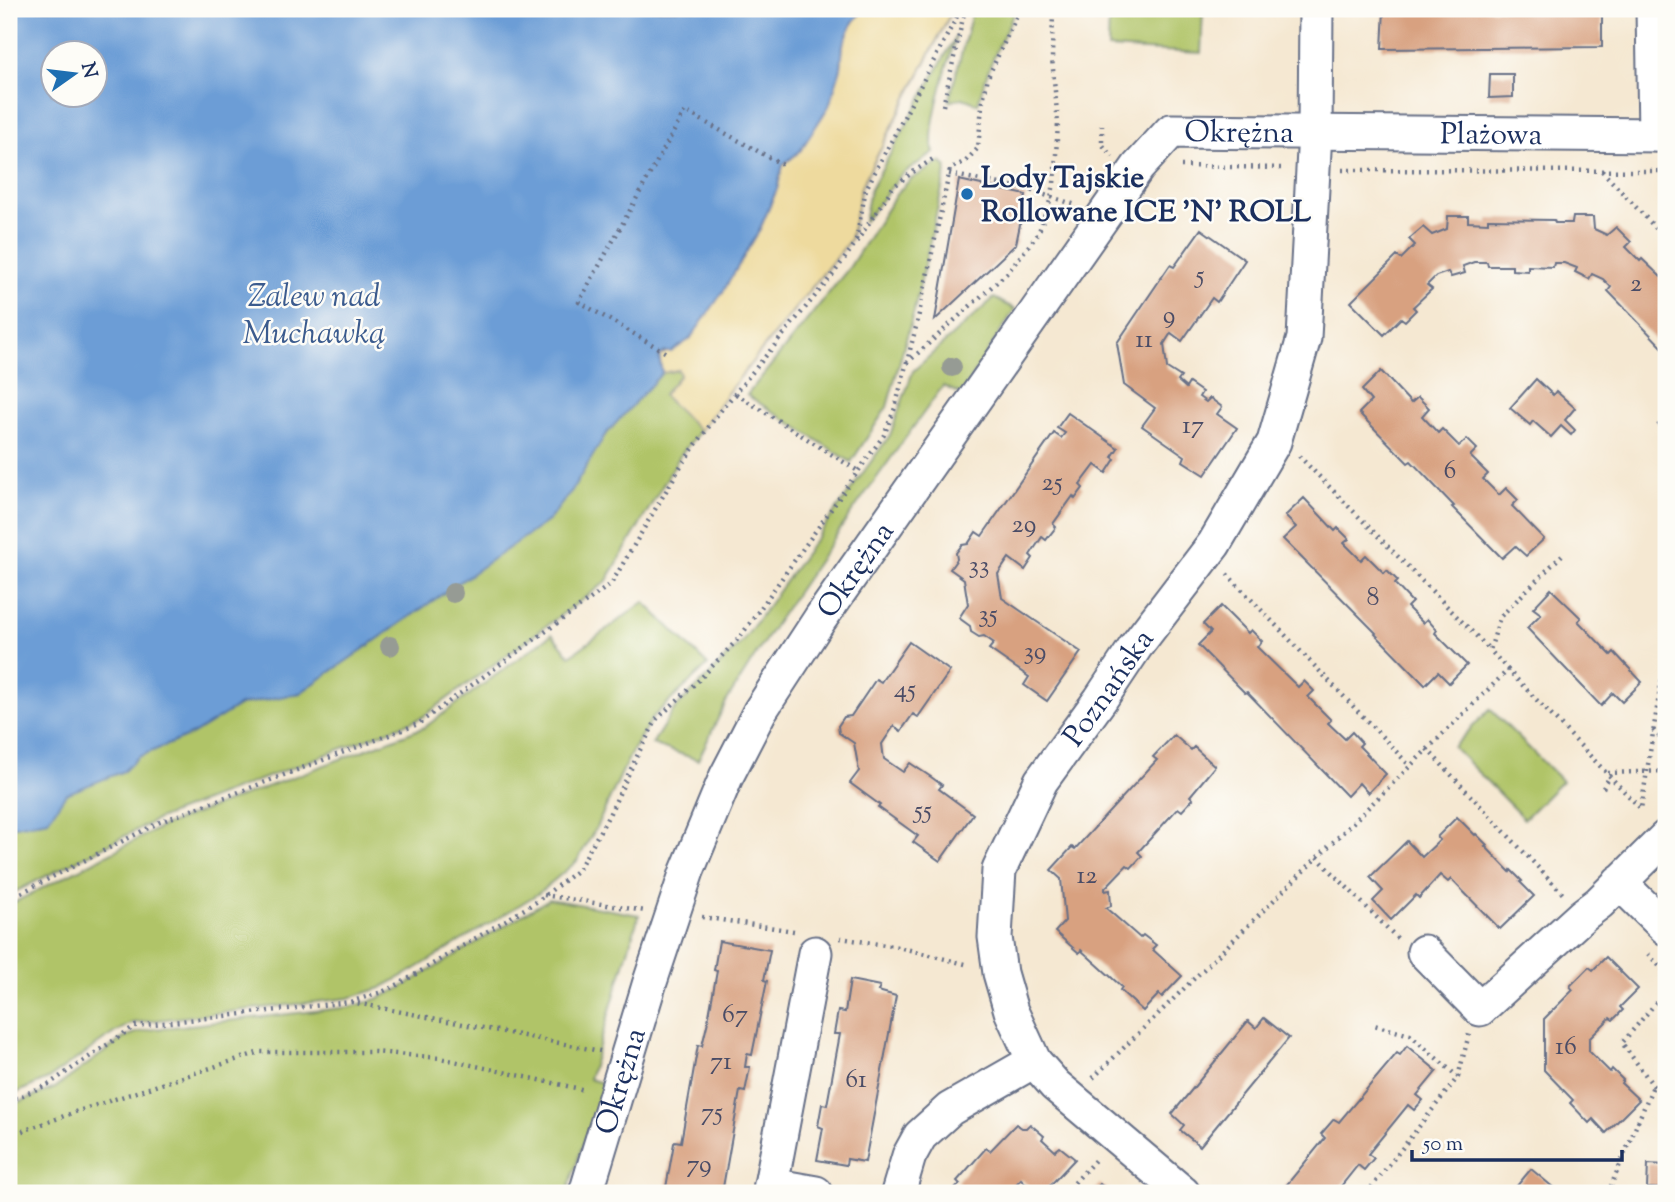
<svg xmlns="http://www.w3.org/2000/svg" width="1675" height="1202" font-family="'Sorts Mill Goudy',serif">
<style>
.green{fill:#b0c468;stroke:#667a63;stroke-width:2}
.sand{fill:#eeda9e;stroke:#84847e;stroke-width:2}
.water{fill:#6c9dd6;stroke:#44669a;stroke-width:2;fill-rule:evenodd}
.building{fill:#d8a180}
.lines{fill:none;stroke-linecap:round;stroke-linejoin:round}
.minor-casing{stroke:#677087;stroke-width:37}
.path{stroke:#677087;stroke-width:4.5;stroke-dasharray:2 5;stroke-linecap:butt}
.minor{stroke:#fff;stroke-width:33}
.tree{fill:#969b94}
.poi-dot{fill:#1f6fb2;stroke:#fdfcf7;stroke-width:2.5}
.labels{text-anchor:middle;stroke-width:5;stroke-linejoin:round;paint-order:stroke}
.number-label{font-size:26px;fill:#4a4c66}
.street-label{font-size:30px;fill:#1b2f5e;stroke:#fdfcf7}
.poi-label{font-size:30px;font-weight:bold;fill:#1b2f5e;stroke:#fdfcf7;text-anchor:start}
.water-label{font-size:32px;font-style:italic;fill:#3b5b8e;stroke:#fdfcf7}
</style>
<rect width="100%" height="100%" fill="#fdfcf7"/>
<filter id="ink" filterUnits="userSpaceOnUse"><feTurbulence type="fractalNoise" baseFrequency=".0143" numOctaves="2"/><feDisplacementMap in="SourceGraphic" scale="14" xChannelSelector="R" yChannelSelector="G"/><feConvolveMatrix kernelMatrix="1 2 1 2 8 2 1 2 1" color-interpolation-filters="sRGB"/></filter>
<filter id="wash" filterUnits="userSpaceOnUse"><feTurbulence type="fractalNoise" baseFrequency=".00686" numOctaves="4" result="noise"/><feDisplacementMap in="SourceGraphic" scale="28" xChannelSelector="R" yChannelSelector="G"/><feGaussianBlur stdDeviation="1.57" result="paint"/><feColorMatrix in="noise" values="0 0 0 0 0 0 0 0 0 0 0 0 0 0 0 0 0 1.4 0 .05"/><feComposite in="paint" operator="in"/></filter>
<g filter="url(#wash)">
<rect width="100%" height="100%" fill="#f5e8d2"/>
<g class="green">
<path d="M 973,9 L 1016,9 C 1001,40 986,70 978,104 L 963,98 L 949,101 Z"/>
<polygon points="1109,9 1203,9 1201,53 1108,48"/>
<path d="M 956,36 C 949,60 925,131 934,152 L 900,176 L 864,222 L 870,190 Z"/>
<polygon points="941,162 947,167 914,311 887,407 851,462 747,395 849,268 897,193 911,179"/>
<polygon points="994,298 1015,309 961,394 943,386 852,512 776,623 726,702 698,760 652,744 673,711 742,642 890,435 913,371"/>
<polygon points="678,370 680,375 663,395 700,431 681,454 606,582 421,718 158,819 9,895 9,827 48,820 65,794 124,771 138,757 193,734 240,705 300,693 549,520 573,489 605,435 662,373"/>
<polygon points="644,602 708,665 653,717 633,749 596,828 577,861 539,893 407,974 381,988 349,998 132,1023 114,1033 48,1079 9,1096 9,905 161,827 425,727 552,634 570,656"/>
<polygon points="1490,709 1562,781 1524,819 1453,747"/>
<polygon points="549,899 639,915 589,1079 606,1084 602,1100 585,1137 567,1193 9,1193 9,1106 55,1088 125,1037 139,1032 155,1029 351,1007 377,999 399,989"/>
</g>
<polygon class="sand" points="864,9 953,9 861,187 850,240 728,392 700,431 663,395 680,375 678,370 662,373 659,356 690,339 724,290 760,229 777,189 783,165 800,151 841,68 843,44 853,22"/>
<path class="water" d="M 9,9 L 864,9 L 853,22 L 843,44 L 841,68 L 829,106 L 800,151 L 783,165 L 777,189 L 760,229 L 724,290 L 690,339 L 671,352 L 665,352 L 659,356 L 662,373 L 605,435 L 573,489 L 549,520 L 300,693 L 240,705 L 193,734 L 138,757 L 124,771 L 66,794 L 48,820 L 9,827 ZM 52,52 L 94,52 L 94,94 L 52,94 Z"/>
<g id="blocks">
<g class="building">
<polygon points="1384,9 1602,9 1602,47 1382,49"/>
<polygon points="1490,74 1513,74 1513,97 1489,98"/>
<polygon points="959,180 1026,195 1016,244 935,320"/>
<polygon points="1448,216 1468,216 1468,222 1488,223 1488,219 1554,220 1555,223 1572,223 1573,217 1593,217 1594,229 1607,235 1616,227 1631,242 1626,247 1640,261 1642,259 1661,277 1664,274 1666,277 1666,351 1608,291 1611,287 1603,279 1592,274 1589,279 1575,272 1577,268 1564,263 1554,263 1553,267 1528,266 1528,271 1512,270 1512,266 1488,266 1487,262 1474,262 1463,266 1465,273 1451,277 1448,272 1436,276 1427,285 1432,289 1413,307 1416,310 1405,321 1401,318 1384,335 1351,302 1397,256 1401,259 1415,245 1409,239 1423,227 1432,235 1447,229"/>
<polygon points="1201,229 1245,260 1217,302 1212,298 1182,341 1171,333 1164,344 1167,368 1181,377 1178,381 1186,388 1189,383 1202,392 1199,397 1206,402 1210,398 1222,407 1217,414 1237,428 1205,475 1183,461 1185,456 1142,426 1155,408 1124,385 1117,343 1170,265 1174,267"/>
<polygon points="1381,371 1411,403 1418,397 1429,408 1422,416 1438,433 1442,429 1459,446 1467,439 1477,449 1470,456 1488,474 1483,479 1499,495 1506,488 1518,500 1512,506 1544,539 1526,556 1515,546 1502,558 1452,507 1454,506 1411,461 1408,463 1359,413 1371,401 1362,390"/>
<polygon points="1536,379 1553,395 1556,391 1575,408 1565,420 1575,430 1571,435 1561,426 1551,437 1533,421 1530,425 1510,408"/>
<polygon points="1068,413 1118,448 1112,457 1115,459 1106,473 1095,465 1080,485 1083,488 1075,499 1073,496 1053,524 1056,527 1046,540 1042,537 1030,555 1033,558 1025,570 1009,558 998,574 1002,598 1081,652 1047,701 1024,685 1029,677 989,649 994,643 984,636 979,637 971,632 970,626 959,618 968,604 966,592 964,579 950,569 957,559 956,553 962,545 968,544 976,532 982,536 1054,433 1061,438 1065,433 1057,428"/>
<polygon points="1304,498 1335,531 1338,528 1349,539 1344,543 1361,560 1366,555 1384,573 1387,570 1398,581 1395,584 1412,602 1407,607 1423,623 1427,619 1437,630 1435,633 1467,665 1449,683 1438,672 1425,685 1375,634 1376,633 1283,539 1296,527 1285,516"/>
<polygon points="1551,589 1581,618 1578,621 1611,655 1614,652 1642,682 1622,702 1613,693 1601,706 1527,628 1541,614 1533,608"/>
<polygon points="1221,606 1248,633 1251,630 1262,641 1257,647 1298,687 1304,681 1314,691 1308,697 1331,720 1328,723 1345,739 1352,732 1362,743 1359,746 1386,774 1368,793 1359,783 1347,796 1247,692 1245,693 1198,645 1211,632 1203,624"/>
<polygon points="909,642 950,671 918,717 913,714 901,731 894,726 882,744 883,752 884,759 903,772 910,763 931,777 942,785 939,789 973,814 940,861 913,842 918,836 878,807 880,805 850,783 859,771 854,743 839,733 838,726 844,717 851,716 876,679 881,682"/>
<polygon points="1174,735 1191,750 1194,747 1215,766 1190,796 1193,799 1182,811 1178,808 1138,852 1142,856 1131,868 1127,865 1105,888 1105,891 1110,890 1111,906 1106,908 1140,938 1143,935 1156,945 1152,949 1182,976 1162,997 1159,994 1143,1011 1120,990 1122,987 1081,950 1079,953 1055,932 1065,921 1061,879 1051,870 1072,847 1075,849 1157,760 1153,757"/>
<polygon points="1457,817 1475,835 1476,834 1487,845 1485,846 1510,872 1511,870 1522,881 1520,882 1534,896 1500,929 1451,879 1448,882 1440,875 1419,898 1416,895 1391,920 1373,901 1383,891 1370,877 1407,841 1422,857 1440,840 1437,837"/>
<polygon points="719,941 770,950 764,980 767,981 752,1055 747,1054 745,1067 750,1067 745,1092 740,1091 722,1193 665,1193 674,1143 675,1141 681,1142 698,1045 702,1046 708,1021 717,971 714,970"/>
<polygon points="1606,957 1638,989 1620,1007 1623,1010 1613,1020 1610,1018 1589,1039 1589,1051 1610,1072 1612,1069 1623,1080 1621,1083 1639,1100 1606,1133 1593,1119 1589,1123 1570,1103 1573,1100 1544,1070 1544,1019 1573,990 1570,986 1589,967 1593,970"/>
<polygon points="850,980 880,986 878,991 896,996 865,1162 847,1159 846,1165 817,1160 823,1128 818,1126 822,1104 827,1105 840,1034 834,1034 838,1011 845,1012"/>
<polygon points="1264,1018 1289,1038 1200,1146 1180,1130 1184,1125 1172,1114 1248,1021 1256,1028"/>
<polygon points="1407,1046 1437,1071 1417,1095 1423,1100 1414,1110 1408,1105 1368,1154 1374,1158 1364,1170 1358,1165 1338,1190 1341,1193 1284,1193 1284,1188 1325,1138 1321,1134 1334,1119 1339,1122 1397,1053 1400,1055"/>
<polygon points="1016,1124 1022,1128 1026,1128 1030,1124 1044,1136 1042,1139 1055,1151 1060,1147 1075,1159 1043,1193 1036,1193 1021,1179 1008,1193 951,1193 960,1184 957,1181 986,1148 990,1151"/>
<polygon points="1648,1164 1666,1165 1666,1189 1647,1188"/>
<polygon points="1531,1169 1560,1193 1511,1193"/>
<polygon points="1100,1184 1111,1193 1092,1193"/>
</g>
</g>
</g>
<g filter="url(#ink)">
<use href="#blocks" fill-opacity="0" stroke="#677087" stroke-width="2"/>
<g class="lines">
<g class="minor-casing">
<g id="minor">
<polyline points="1653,9 1655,135"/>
<polyline points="1619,882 1666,928"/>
<polyline points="1424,952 1480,1009 1583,915 1599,903 1666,837"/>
<polyline points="771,1185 815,953"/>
<path id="s1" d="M 586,1193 L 649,985 L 687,871 L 726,777 L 760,711 L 820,619 L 1138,167 L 1171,131 L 1666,135"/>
<polyline points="770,1193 771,1185 816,1193"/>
<polyline points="898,1193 909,1156 920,1136 950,1109 1034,1061"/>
<path id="s2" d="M 1183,1193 L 1055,1085 L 1034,1061 L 1011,1011 L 1000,973 L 995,937 L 999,870 L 1041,781 L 1100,700 L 1136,646 L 1214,544 L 1274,442 L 1304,338 L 1315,132 L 1316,9"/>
</g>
</g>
<g class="path">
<polyline points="943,106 965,9"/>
<polyline points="1102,125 1102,144 1112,157"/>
<polyline points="1181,166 1284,168"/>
<polyline points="1342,170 1666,171"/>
<polyline points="1602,171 1666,239"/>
<polyline points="949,174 1026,189 1076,205"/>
<polyline points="856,240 866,189 961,9"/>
<polyline points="665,352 579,302 685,111 783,165"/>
<polyline points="907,363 1008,272 1038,234 1051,198 1054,184 1058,124 1052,58 1053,9"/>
<polyline points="736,394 858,471"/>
<polyline points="1658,426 1666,418"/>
<polyline points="1299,456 1490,650"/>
<polyline points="1227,574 1410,766"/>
<polyline points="1508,670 1490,650 1500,617 1563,554"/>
<polyline points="1653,730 1666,743"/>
<polyline points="1427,749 1563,894"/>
<polyline points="1608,773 1666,771"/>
<polyline points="1603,788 1610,776"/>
<polyline points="1317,857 1398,939"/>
<polyline points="544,895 645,911"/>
<polyline points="9,899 160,822 418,724 611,584 682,464 718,414 834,273 855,244 893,187 913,172 936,157"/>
<polyline points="702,917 794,931"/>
<polyline points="840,938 898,947 969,965"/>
<polyline points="1648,954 1663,970 1660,998 1622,1043 1666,1103"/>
<polyline points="351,1002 600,1051"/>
<polyline points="1458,1077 1469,1034"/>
<polyline points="1093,1078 1508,670 1641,809 1663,670"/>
<polyline points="9,1101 49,1084 135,1026 350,1002 382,992 401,983 536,902 578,870 609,815 639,752 657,719 699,680 740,637 884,435 895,408 917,323 950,169 966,161 978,148 982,106 988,77 1020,9"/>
<polyline points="9,1136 78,1111 260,1052 375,1052 440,1058 585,1090"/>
<polyline points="1065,1193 1096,1159"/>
<polyline points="1367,1193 1458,1077 1410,1035 1374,1025"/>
<polyline points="1608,1193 1653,1086"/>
</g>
<use href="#minor" class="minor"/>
</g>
<g class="tree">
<circle cx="952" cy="367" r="10"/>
<circle cx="453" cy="593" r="10"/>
<circle cx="390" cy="646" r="10"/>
</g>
</g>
<circle class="poi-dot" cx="967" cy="194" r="7"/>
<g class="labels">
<g class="number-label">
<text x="1200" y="283">5</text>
<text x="1636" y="291">2</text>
<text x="1169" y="323">9</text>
<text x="1144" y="347">11</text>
<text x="1193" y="433">17</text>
<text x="1450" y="478">6</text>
<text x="1052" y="490">25</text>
<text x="1024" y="532">29</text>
<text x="979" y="573">33</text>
<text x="1373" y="605">8</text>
<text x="988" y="622">35</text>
<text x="1035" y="659">39</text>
<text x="905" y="697">45</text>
<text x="923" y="818">55</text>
<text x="1087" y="883">12</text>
<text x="735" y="1022">67</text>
<text x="1566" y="1054">16</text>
<text x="721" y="1069">71</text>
<text x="856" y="1087">61</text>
<text x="712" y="1120">75</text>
<text x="699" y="1172">79</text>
</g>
<g class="street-label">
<text dy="10" stroke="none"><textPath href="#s1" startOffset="1293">Okrężna</textPath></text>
<text dy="10" stroke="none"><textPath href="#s1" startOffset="1545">Plażowa</textPath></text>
<text dy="10" stroke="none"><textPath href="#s1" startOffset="684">Okrężna</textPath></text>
<text dy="10" stroke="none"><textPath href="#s2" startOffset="611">Poznańska</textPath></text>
<text dy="10" stroke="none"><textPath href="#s1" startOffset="117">Okrężna</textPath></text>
</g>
<g class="poi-label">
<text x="981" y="187">Lody Tajskie<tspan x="981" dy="34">Rollowane ICE 'N' ROLL</tspan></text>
</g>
<g class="water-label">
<text x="314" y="306">Zalew nad<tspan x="314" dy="37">Muchawką</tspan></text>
</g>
</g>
<rect width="1675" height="1202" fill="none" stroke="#fdfcf7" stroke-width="35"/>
<g transform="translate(74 74) rotate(76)"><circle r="33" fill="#fdfcf7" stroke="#a3aaba" stroke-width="2"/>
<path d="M0-5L12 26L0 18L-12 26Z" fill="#1f6fb2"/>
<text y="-10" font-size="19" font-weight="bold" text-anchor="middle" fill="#1b2f5e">N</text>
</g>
<path d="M1412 1150v10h210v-10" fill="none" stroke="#1b2f5e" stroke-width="3.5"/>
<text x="1423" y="1150" font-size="21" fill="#1b2f5e" stroke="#fdfcf7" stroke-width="5" paint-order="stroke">50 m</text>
</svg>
